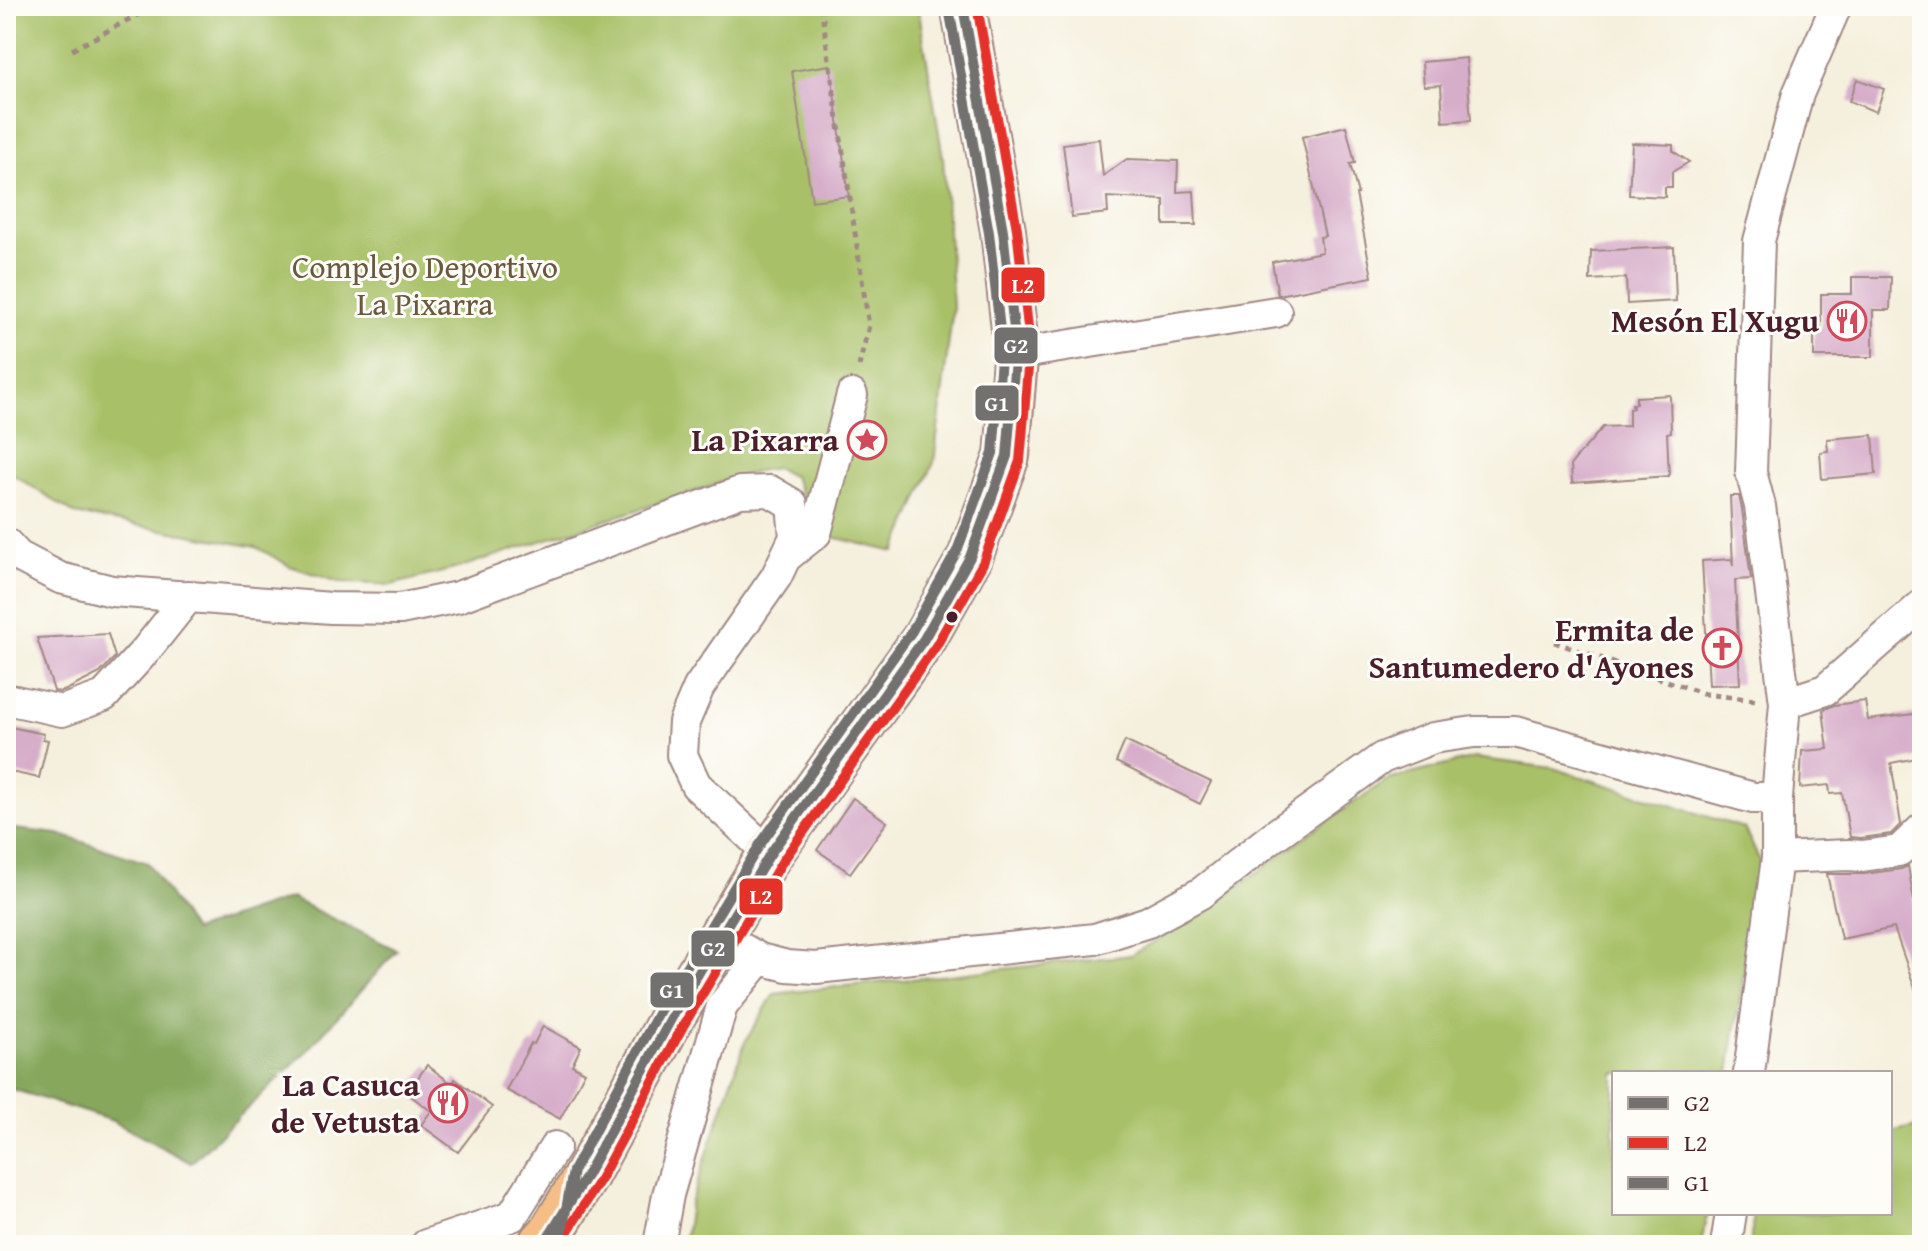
<svg xmlns="http://www.w3.org/2000/svg" width="1928" height="1251" font-family="'Gentium Book Plus',serif">
<style>
.green{fill:#a8c167;stroke:#797049;stroke-width:2}
.forest{fill:#86a75c;stroke:#686344;stroke-width:2}
.building{fill:#d7aeca}
.lines{fill:none;stroke-linecap:round;stroke-linejoin:round}
.minor-casing{stroke:#a08884;stroke-width:34}
.highway-casing{stroke:#a08884;stroke-width:48}
.path{stroke:#a08884;stroke-width:5;stroke-dasharray:6 6;stroke-linecap:butt}
.minor{stroke:#fff;stroke-width:30}
.highway{stroke:#f6be87;stroke-width:44}
.bus-1-casing{stroke:#fdfcf7;stroke-width:16}
.bus-2-casing{stroke:#fdfcf7;stroke-width:16}
.bus-3-casing{stroke:#fdfcf7;stroke-width:16}
.bus-1{stroke:#727170;stroke-width:10}
.bus-2{stroke:#e43229;stroke-width:10}
.bus-3{stroke:#727170;stroke-width:10}
.bus-dot{fill:#4a1f2b;stroke:#fdfcf7;stroke-width:3}
.labels{text-anchor:middle;stroke-width:6;stroke-linejoin:round;paint-order:stroke}
.park-label{font-size:32px;fill:#6b5840;stroke:#fdfcf7}
.poi-label{font-size:32px;font-weight:bold;fill:#4a1f2b;stroke:#fdfcf7;text-anchor:end}
.line-badge{stroke:#fdfcf7;stroke-width:3}
.badge-label{font-size:22px;text-anchor:middle;font-weight:bold;fill:#fff}
</style>
<rect width="100%" height="100%" fill="#fdfcf7"/>
<filter id="ink" filterUnits="userSpaceOnUse"><feTurbulence type="fractalNoise" baseFrequency=".0125" numOctaves="2"/><feDisplacementMap in="SourceGraphic" scale="16" xChannelSelector="R" yChannelSelector="G"/><feConvolveMatrix kernelMatrix="1 2 1 2 8 2 1 2 1" color-interpolation-filters="sRGB"/></filter>
<filter id="wash" filterUnits="userSpaceOnUse"><feTurbulence type="fractalNoise" baseFrequency=".006" numOctaves="4" result="noise"/><feDisplacementMap in="SourceGraphic" scale="32" xChannelSelector="R" yChannelSelector="G"/><feGaussianBlur stdDeviation="1.8" result="paint"/><feColorMatrix in="noise" values="0 0 0 0 0 0 0 0 0 0 0 0 0 0 0 0 0 1.4 0 .05"/><feComposite in="paint" operator="in"/></filter>
<g filter="url(#wash)">
<rect width="100%" height="100%" fill="#f5f0dd"/>
<g class="green">
<polygon points="6,6 918,6 943,158 953,307 934,462 895,552 816,533 794,477 777,468 761,470 454,569 391,585 339,582 290,566 256,547 75,514 6,470"/>
<polygon points="1474,758 1553,768 1744,828 1760,861 1729,1073 1614,1073 1614,1213 1707,1213 1701,1245 684,1245 690,1204 745,1042 774,994 1131,955 1195,918 1327,821 1387,780"/>
<polygon points="1922,1125 1922,1245 1750,1245 1754,1213 1890,1213 1890,1132"/>
</g>
<polygon class="forest" points="6,828 58,834 148,863 193,931 291,898 397,950 308,1050 191,1163 113,1121 6,1087"/>
<g id="blocks">
<g class="building">
<polygon points="1466,58 1471,120 1443,122 1441,85 1424,86 1422,62"/>
<polygon points="830,65 849,196 812,201 792,71"/>
<polygon points="1857,79 1884,89 1876,112 1849,101"/>
<polygon points="1346,126 1355,163 1350,164 1358,194 1356,194 1372,277 1278,295 1272,262 1322,252 1320,237 1325,236 1302,137"/>
<polygon points="1099,139 1103,176 1127,159 1178,161 1177,192 1194,191 1196,225 1164,225 1164,200 1107,197 1108,213 1072,217 1063,144"/>
<polygon points="1632,143 1673,145 1673,151 1689,162 1672,172 1672,187 1665,187 1665,197 1629,195"/>
<polygon points="1674,247 1676,301 1627,304 1626,278 1590,280 1591,251"/>
<polygon points="1852,277 1891,277 1890,310 1873,310 1873,357 1814,357 1814,328 1821,327 1821,294 1852,294"/>
<polygon points="1670,395 1671,432 1667,433 1669,476 1572,483 1571,464 1603,427 1629,426 1629,409 1633,408 1632,404 1636,404 1636,397"/>
<polygon points="1873,435 1876,474 1822,479 1820,452 1828,451 1827,439"/>
<polygon points="1730,496 1739,496 1742,509 1751,579 1735,580 1740,684 1709,685 1702,561 1732,559 1733,566"/>
<polygon points="108,634 115,657 100,673 66,690 61,692 54,691 37,638"/>
<polygon points="1865,701 1868,720 1922,713 1922,757 1891,763 1901,824 1891,834 1861,838 1850,837 1842,793 1830,794 1829,785 1800,788 1802,751 1828,749 1823,710 1834,705"/>
<polygon points="6,726 44,734 43,739 48,740 39,778 6,771"/>
<polygon points="1125,741 1211,782 1200,804 1116,762"/>
<polygon points="853,798 887,822 850,873 817,850"/>
<polygon points="1908,866 1918,925 1922,924 1922,996 1918,997 1894,928 1841,939 1827,874 1864,874 1901,869"/>
<polygon points="543,1026 581,1047 572,1065 585,1072 560,1119 506,1090 531,1043 534,1044"/>
<polygon points="427,1065 452,1084 455,1079 492,1107 458,1152 421,1125 431,1111 407,1093"/>
</g>
</g>
</g>
<g filter="url(#ink)">
<use href="#blocks" fill-opacity="0" stroke="#a08884" stroke-width="2"/>
<g class="lines">
<g class="minor-casing">
<g id="minor">
<polyline points="1016,354 1276,312"/>
<polyline points="6,543 18,556 60,578 112,591 331,608 400,609 458,597 740,492 770,491 792,504 795,537 776,577 699,687 684,722 682,755 696,785 770,854"/>
<polyline points="786,557 816,533 852,395"/>
<polyline points="6,699 62,711 104,696 146,650 189,596"/>
<polyline points="1785,703 1825,690 1922,605"/>
<polyline points="1777,858 1849,855 1862,856 1899,851 1922,829"/>
<polyline points="720,936 760,959 787,966 816,968 1095,939 1148,922 1201,893 1271,838 1382,758 1433,738 1474,732 1515,732 1753,798 1777,798"/>
<polyline points="1749,1073 1777,858 1777,798 1785,703 1760,506 1751,472 1759,241 1798,94 1836,6"/>
<polyline points="426,1245 512,1216 555,1147"/>
<polyline points="659,1245 668,1195 722,1006 760,959"/>
<polyline points="1726,1245 1731,1213"/>
</g>
</g>
<g class="highway-casing">
<polyline id="highway" points="540,1245 551,1233 586,1176 671,1019 770,854 924,639 970,557 1007,456 1016,347 1003,231 963,6"/>
</g>
<g class="path">
<polyline points="821,6 869,326 859,366"/>
<polyline points="72,50 154,6"/>
<polyline points="1554,642 1705,694 1756,700"/>
</g>
<use href="#minor" class="minor"/>
<use href="#highway" class="highway"/>
<g class="bus-1-casing">
<polyline id="bus-1" points="540,1245 551,1233 586,1176 671,1019 770,854 924,639 970,557 1007,456 1016,347 1003,231 963,6"/>
</g>
<g class="bus-2-casing">
<polyline id="bus-2" points="559,1245 598,1183 683,1026 782,862 936,646 983,563 1020,461 1030,345 1017,229 977,6"/>
</g>
<g class="bus-3-casing">
<polyline id="bus-3" points="560,1243 573,1171 659,1012 759,846 912,631 957,551 993,453 1002,347 989,233 949,8"/>
</g>
<use href="#bus-1" class="bus-1"/>
<use href="#bus-2" class="bus-2"/>
<use href="#bus-3" class="bus-3"/>
</g>
</g>
<defs>
<g id="restaurant-ring" transform="scale(2)"><circle r="9.5" fill="#fdfcf7" stroke="#d1495b" stroke-width="1.5"/><path d="M-5-6h1v4h1v-4h1v4h1v-4h1v5L-1.5 .5V6h-2V.5L-5-1ZM5-6V6H3V1.5H1.5Q1.5-4 5-6Z" fill="#d1495b"/></g>
<g id="sight-ring" transform="scale(2)"><circle r="9.5" fill="#fdfcf7" stroke="#d1495b" stroke-width="1.5"/><path d="M0-6L1.8-2.2L6-1.7L2.9 1.2L3.7 5.4L0 3.3L-3.7 5.4L-2.9 1.2L-6-1.7L-1.8-2.2Z" fill="#d1495b"/></g>
<g id="church-ring" transform="scale(2)"><circle r="9.5" fill="#fdfcf7" stroke="#d1495b" stroke-width="1.5"/><path d="M-1.2-6h2.4v3.5h3.3v2.4h-3.3V6h-2.4V-.1h-3.3v-2.4h3.3Z" fill="#d1495b"/></g>
</defs>
<g fill-rule="evenodd">
<use href="#restaurant-ring" x="1847" y="321"/>
<use href="#sight-ring" x="867" y="440"/>
<use href="#church-ring" x="1722" y="648"/>
<use href="#restaurant-ring" x="448" y="1103"/>
</g>
<circle class="bus-dot" cx="952" cy="617" r="7"/>
<g class="labels">
<g class="park-label">
<text x="425" y="278">Complejo Deportivo<tspan x="425" dy="37">La Pixarra</tspan></text>
</g>
<g class="poi-label">
<text x="1819" y="332">Mesón El Xugu</text>
<text x="839" y="451">La Pixarra</text>
<text x="1694" y="641">Ermita de<tspan x="1694" dy="37">Santumedero d'Ayones</tspan></text>
<text x="420" y="1096">La Casuca<tspan x="420" dy="37">de Vetusta</tspan></text>
</g>
</g>
<g class="line-badge">
<rect x="1000" y="266" width="46" height="38" rx="8" fill="#e43229"/>
<rect x="993" y="326" width="46" height="39" rx="8" fill="#727170"/>
<rect x="974" y="384" width="46" height="38" rx="8" fill="#727170"/>
<rect x="738" y="877" width="46" height="39" rx="8" fill="#e43229"/>
<rect x="690" y="929" width="46" height="39" rx="8" fill="#727170"/>
<rect x="649" y="971" width="46" height="38" rx="8" fill="#727170"/>
</g>
<g class="badge-label">
<text x="1023" y="293">L2</text>
<text x="1016" y="353">G2</text>
<text x="997" y="411">G1</text>
<text x="761" y="904">L2</text>
<text x="713" y="956">G2</text>
<text x="672" y="998">G1</text>
</g>
<rect width="1928" height="1251" fill="none" stroke="#fdfcf7" stroke-width="32"/>
<rect x="1612" y="1071" width="280" height="144" fill="#fdfcf7" stroke="#b5a4a5" stroke-width="2"/>
<rect x="1628" y="1097" width="40" height="12" fill="#727170" stroke="#b5a4a5" stroke-width="2"/>
<text x="1684" y="1111" font-size="24" fill="#4a1f2b">G2</text>
<rect x="1628" y="1137" width="40" height="12" fill="#e43229" stroke="#b5a4a5" stroke-width="2"/>
<text x="1684" y="1151" font-size="24" fill="#4a1f2b">L2</text>
<rect x="1628" y="1177" width="40" height="12" fill="#727170" stroke="#b5a4a5" stroke-width="2"/>
<text x="1684" y="1191" font-size="24" fill="#4a1f2b">G1</text>
</svg>
